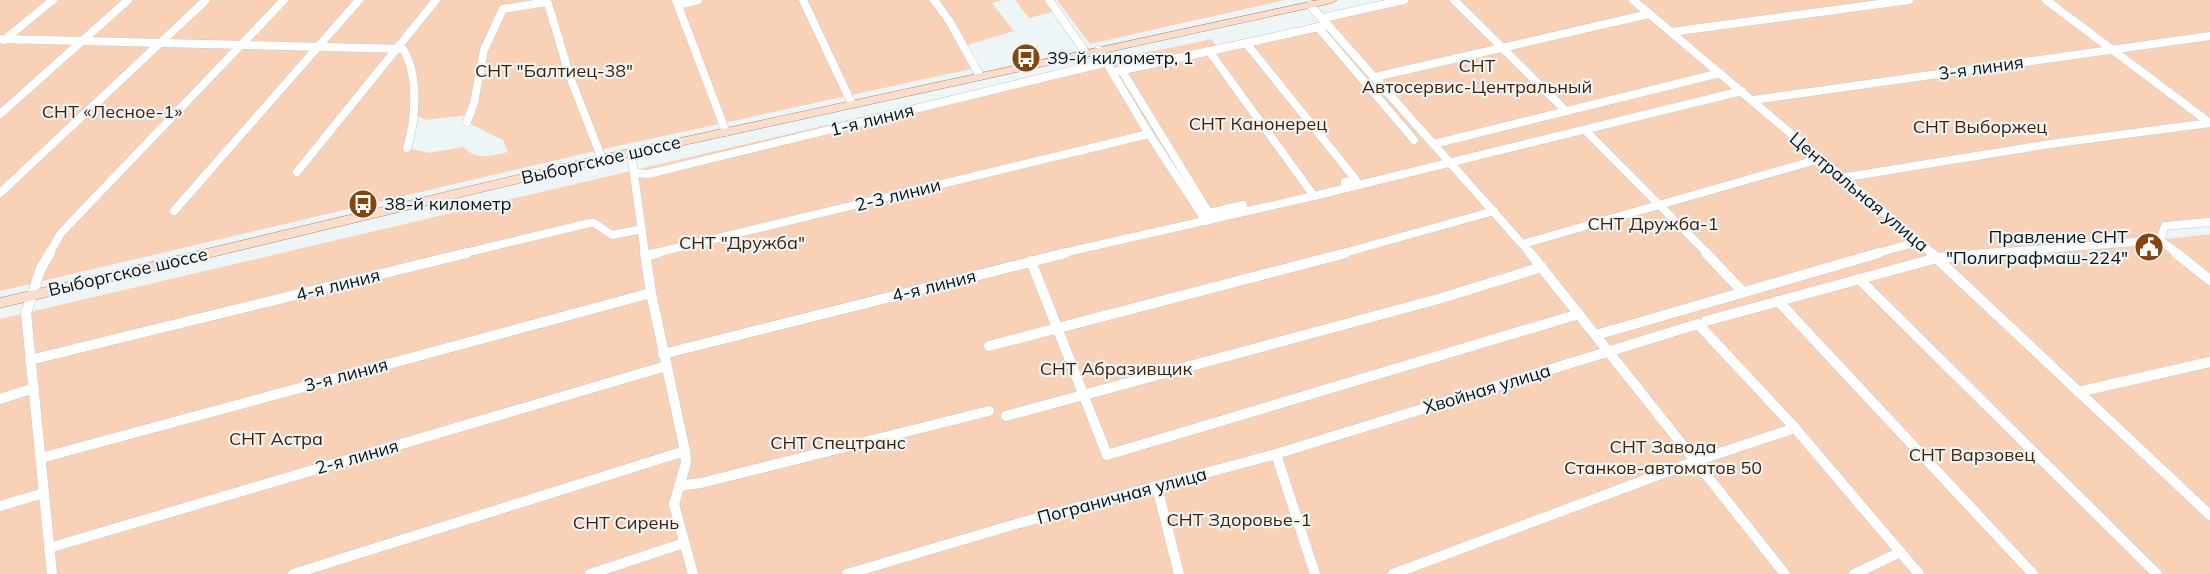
<svg xmlns="http://www.w3.org/2000/svg" width="2210" height="574" font-family="Mulish,sans-serif">
<style>
.green{fill:#f9d1b6;fill-rule:evenodd}
.lines{fill:none;stroke-linecap:round;stroke-linejoin:round}
.minor-far1-casing{stroke:#c4cbcd;stroke-width:9}
.minor-casing{stroke:#c4cbcd;stroke-width:11}
.primary-casing{stroke:#a58773;stroke-width:1}
.minor-far1{stroke:#fff;stroke-width:8}
.minor{stroke:#fff;stroke-width:10}
.primary{fill:#faddcb;fill-rule:evenodd}
.labels{text-anchor:middle;stroke-width:4.5;stroke-linejoin:round;paint-order:stroke}
.poi-label{font-size:18px;fill:#0e1011;stroke:#eef5f7;text-anchor:start}
.park-label{font-size:18px;fill:#471e00;stroke:#eef5f7}
.street-label{font-size:18px;fill:#0e1011;stroke:#eef5f7}
</style>
<rect width="100%" height="100%" fill="#eef5f7"/>
<g class="green">
<path d="M 0,0 L 1003,0 L 992,3 L 1014,31 L 964,46 L 976,68 L 595,151 L 0,291 ZM 413,114 L 425,120 L 470,115 L 467,122 L 503,140 L 508,152 C 490,156 477,161 463,147 L 429,153 L 407,148 Z"/>
<polygon points="1015,0 1049,0 1056,11 1029,18"/>
<polygon points="1057,0 1285,0 1090,44"/>
<path d="M 1405,0 L 2210,0 L 2210,223 L 2165,226 L 2160,240 L 2210,234 L 2210,574 L 0,574 L 0,319 L 1091,63 C 1131,54 1171,49 1211,39 L 1219,49 L 1322,26 L 1323,19 Z"/>
</g>
<g class="lines">
<g class="minor-far1-casing">
<g id="minor-far1">
<polyline points="547,0 570,77 602,159"/>
<polyline points="676,0 726,132"/>
<polyline points="803,0 852,104"/>
<polyline points="934,0 950,22 980,76"/>
<polyline points="1049,0 1086,53"/>
<polyline points="1454,0 1566,111"/>
<polyline points="1633,0 1933,254"/>
<polyline points="2046,0 2210,123"/>
<polyline points="678,5 698,0"/>
<polyline points="1310,5 1531,254"/>
<polyline points="1323,18 1404,0"/>
<polyline points="1318,27 1414,140"/>
<polyline points="1671,32 1909,0"/>
<path d="M 0,39 L 403,49 C 419,75 416,120 407,148"/>
<polyline points="4,40 53,0"/>
<polyline points="1246,43 1356,180 1345,182"/>
<polyline points="1099,50 1149,134 1206,221"/>
<polyline points="1209,51 1314,196"/>
<polyline points="1122,71 1209,213 1243,205"/>
<polyline points="1114,72 1328,25"/>
<polyline points="1375,77 1649,14"/>
<polyline points="1753,100 2210,36"/>
<polyline points="0,114 128,0"/>
<polyline points="467,122 474,103 484,50 503,9 547,2"/>
<polyline points="1585,130 1708,254"/>
<polyline points="1434,144 1720,73"/>
<polyline points="631,153 645,254"/>
<polyline points="297,172 436,0"/>
<polyline points="636,173 648,174 1108,62"/>
<polyline points="1841,178 2050,144 2210,123"/>
<polyline points="0,193 206,0"/>
<polyline points="174,211 359,0"/>
<polyline points="2160,240 2178,254"/>
<polyline points="2160,240 2165,226 2210,222"/>
<polyline points="1523,244 1820,159"/>
<polyline points="49,254 61,233 284,0"/>
<polyline points="461,254 590,223 594,223 612,235 642,229"/>
<polyline points="652,254 1149,134"/>
<polyline points="1059,254 1314,196 1742,91"/>
<polyline points="1340,254 1494,211"/>
<polyline points="1874,254 1917,242"/>
<polyline points="1981,254 2160,240"/>
</g>
</g>
<g class="minor-casing">
<g id="minor">
<polyline points="50,253 41,268 26,313 52,574"/>
<polyline points="645,253 651,293 685,451 686,463 674,504 693,574"/>
<polyline points="1530,253 1785,574"/>
<polyline points="1706,253 1743,292"/>
<polyline points="1931,253 2210,515"/>
<polyline points="2176,253 2210,280"/>
<polyline points="646,256 658,253"/>
<polyline points="1031,261 1107,455 1579,314"/>
<polyline points="1859,279 2157,574"/>
<polyline points="1778,301 2033,574"/>
<polyline points="1706,321 1937,258 1999,253"/>
<polyline points="1596,335 1879,253"/>
<polyline points="989,346 1346,253"/>
<polyline points="663,354 1066,253"/>
<polyline points="30,360 467,253"/>
<polyline points="2078,392 2210,362"/>
<polyline points="0,399 34,388"/>
<polyline points="1006,416 1442,298 1542,267"/>
<polyline points="1276,454 1698,324 1795,428 1919,574"/>
<polyline points="41,458 651,293"/>
<polyline points="679,486 701,483 989,411"/>
<polyline points="1157,487 1179,574"/>
<polyline points="0,506 44,493"/>
<polyline points="49,548 666,366"/>
<polyline points="293,574 685,451"/>
<polyline points="590,574 684,543"/>
<polyline points="847,574 1016,524 1276,454 1315,574"/>
<polyline points="1393,574 1696,461 1795,428"/>
<polyline points="1854,574 1901,552"/>
</g>
</g>
<g class="primary-casing">
<polygon id="primary" points="1318,0 1337,0 1332,3 602,163 0,308 0,298 602,155"/>
</g>
<use href="#minor-far1" class="minor-far1"/>
<use href="#minor" class="minor"/>
<use href="#primary" class="primary"/>
</g>
<defs>
<g id="bus-disc" transform="scale(1.5)"><circle r="9.5" fill="#85450d" stroke="#eef5f7"/><path d="M-5-6H5V4H4V6H2V4H-2V6H-4V4H-5ZM-3.5-4V0h7V-4ZM-3.5 1.2v1.5H-2V1.2ZM2 1.2v1.5H3.5V1.2Z" fill="#fff"/></g>
<g id="civic-disc" transform="scale(1.5)"><circle r="9.5" fill="#85450d" stroke="#eef5f7"/><path d="M-.6-6.5H3V-4.5H.6V-3L4-1V1h2V6H-6V1h2V-1L-.6-3ZM-1.2 2.5V6h2.4V2.5Z" fill="#fff"/></g>
</defs>
<g fill-rule="evenodd">
<use href="#bus-disc" x="1026" y="58"/>
<use href="#bus-disc" x="363" y="204"/>
<use href="#civic-disc" x="2149" y="247"/>
</g>
<g class="labels">
<g class="poi-label">
<text x="1047" y="64">39-й километр, 1</text>
<text x="384" y="210">38-й километр</text>
<text x="2128" y="243" text-anchor="end">Правление СНТ<tspan x="2128" dy="21">"Полиграфмаш-224"</tspan></text>
</g>
<g class="park-label">
<text x="1477" y="72">СНТ<tspan x="1477" dy="21">Автосервис-Центральный</tspan></text>
<text x="554" y="77">СНТ "Балтиец-38"</text>
<text x="112" y="118">СНТ «Лесное-1»</text>
<text x="1258" y="130">СНТ Канонерец</text>
<text x="1980" y="133">СНТ Выборжец</text>
<text x="1653" y="230">СНТ Дружба-1</text>
<text x="742" y="249">СНТ "Дружба"</text>
<text x="1116" y="375">СНТ Абразивщик</text>
<text x="276" y="445">СНТ Астра</text>
<text x="838" y="449">СНТ Спецтранс</text>
<text x="1663" y="453">СНТ Завода<tspan x="1663" dy="21">Станков-автоматов 50</tspan></text>
<text x="1972" y="461">СНТ Варзовец</text>
<text x="1239" y="526">СНТ Здоровье-1</text>
<text x="626" y="529">СНТ Сирень</text>
</g>
<g class="street-label">
<text transform="translate(1981 68) rotate(-8)" y="6">3-я линия</text>
<text transform="translate(872 120) rotate(-14)" y="6">1-я линия</text>
<text transform="translate(601 160) rotate(-13)" y="6">Выборгское шоссе</text>
<text transform="translate(1859 192) rotate(40)" y="6">Центральная улица</text>
<text transform="translate(898 195) rotate(-14)" y="6">2-3 линии</text>
<text transform="translate(128 272) rotate(-13)" y="6">Выборгское шоссе</text>
<text transform="translate(338 285) rotate(-14)" y="6">4-я линия</text>
<text transform="translate(934 286) rotate(-14)" y="6">4-я линия</text>
<text transform="translate(346 375) rotate(-15)" y="6">3-я линия</text>
<text transform="translate(1487 389) rotate(-17)" y="6">Хвойная улица</text>
<text transform="translate(357 457) rotate(-16)" y="6">2-я линия</text>
<text transform="translate(1122 496) rotate(-15)" y="6">Пограничная улица</text>
</g>
</g>
</svg>
